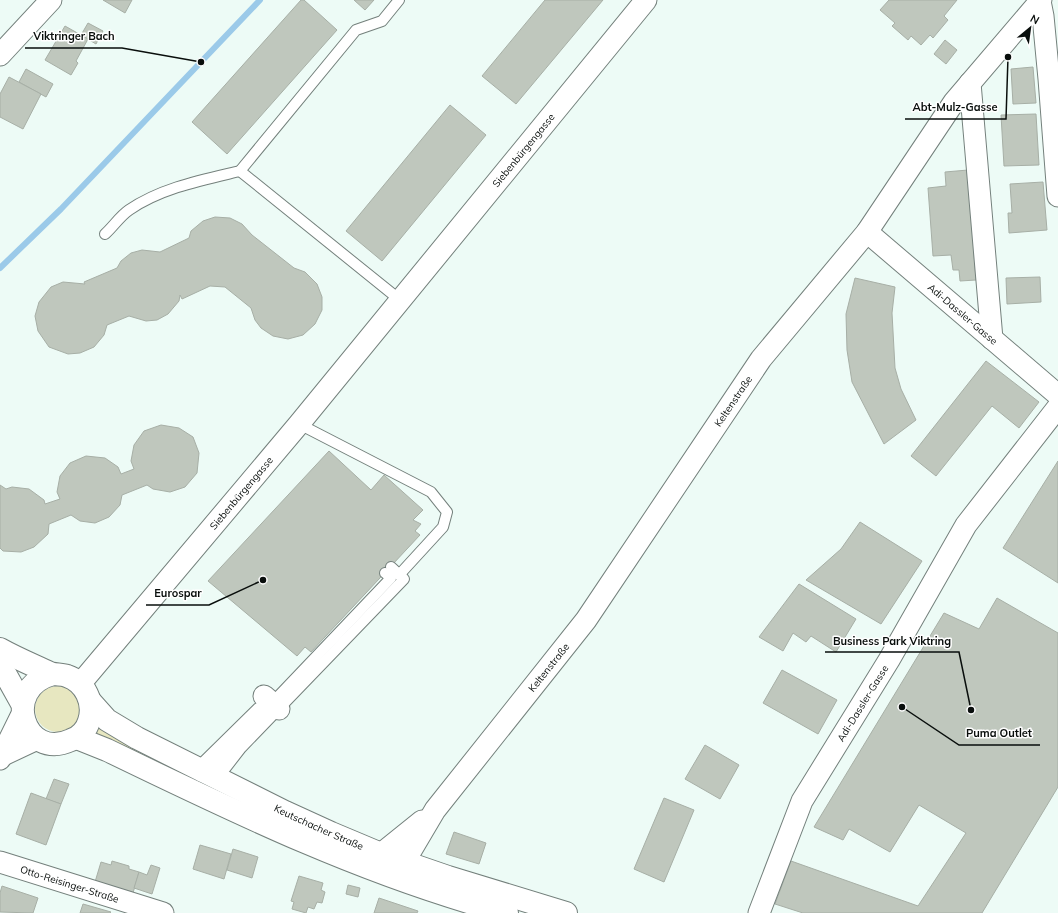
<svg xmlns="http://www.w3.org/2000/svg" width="1058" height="913" font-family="Mulish,sans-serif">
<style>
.green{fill:#e7e7c0}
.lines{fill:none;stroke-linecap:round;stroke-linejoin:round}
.stream{stroke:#9bcae9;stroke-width:6}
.building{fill:#bfc7bd;stroke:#a7afa6}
.lane-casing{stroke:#74807c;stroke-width:12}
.street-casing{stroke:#74807c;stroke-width:23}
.secondary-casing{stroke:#74807c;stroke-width:24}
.lane{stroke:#fff;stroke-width:10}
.street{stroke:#fff;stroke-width:21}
.secondary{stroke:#fff;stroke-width:22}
.labels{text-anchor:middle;stroke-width:3;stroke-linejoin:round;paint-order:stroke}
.street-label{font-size:10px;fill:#090e0c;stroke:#fff}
.leader{fill:none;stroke:#090e0c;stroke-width:1.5}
.callout-dot{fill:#090e0c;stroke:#fff;stroke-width:1.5}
.callout-label{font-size:11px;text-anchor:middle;font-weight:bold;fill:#090e0c;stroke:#fff;stroke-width:3;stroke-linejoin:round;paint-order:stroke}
</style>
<rect width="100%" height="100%" fill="#edfbf6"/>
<g class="green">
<circle cx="58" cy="709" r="23"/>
<polygon points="101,725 257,809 95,735"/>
</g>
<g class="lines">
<polyline class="stream" points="0,268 61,209 260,0"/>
</g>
<g class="building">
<polygon points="103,0 132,0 125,13"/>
<polygon points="301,0 304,0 337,30 227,154 192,122"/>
<polygon points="354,0 374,0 365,10"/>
<polygon points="545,0 603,0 516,104 482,76"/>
<polygon points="889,0 957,0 944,16 948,20 933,38 930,35 921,45 911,36 908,40 892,26 895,23 880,10"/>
<polygon points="88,23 103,31 96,44 81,35"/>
<polygon points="65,26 88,39 76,61 78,63 71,75 45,60"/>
<polygon points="945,40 957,50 946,64 934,54"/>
<polygon points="1033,67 1036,103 1013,104 1011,69"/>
<polygon points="26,69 53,84 46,97 19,82"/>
<polygon points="9,77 41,94 23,129 0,117 0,94"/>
<polygon points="450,105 486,135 382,261 346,231"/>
<polygon points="1036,114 1039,165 1004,166 1001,115"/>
<polygon points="968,170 976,280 960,281 959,270 953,270 951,255 933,256 928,188 946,186 945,172"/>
<polygon points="1043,182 1047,230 1009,233 1008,213 1012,213 1010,184"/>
<polygon points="215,217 230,218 242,224 252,235 294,268 305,272 317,284 322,297 322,310 315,324 303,335 288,339 273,336 261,328 255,320 251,308 225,287 210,286 182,299 180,295 179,301 168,314 157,320 146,321 129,316 107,325 104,335 94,347 80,353 68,354 49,347 38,331 35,316 39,302 51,287 63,282 85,284 84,282 117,268 121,261 131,253 142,250 160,252 189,238 191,231 203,221"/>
<polygon points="1040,277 1041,302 1007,304 1006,278"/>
<polygon points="855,278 895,287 892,313 895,368 901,389 916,420 884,444 852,382 847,350 846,314"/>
<polygon points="986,361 1039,402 1019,428 992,406 936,476 911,456"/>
<polygon points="161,425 179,428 193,437 199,453 197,473 185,487 170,492 153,489 147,485 122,495 120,505 109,517 95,523 80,521 71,515 49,524 48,534 34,547 21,552 3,551 0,548 0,485 6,489 12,487 29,489 44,500 45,504 60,499 57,492 60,476 70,463 86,456 105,458 118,467 121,474 134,469 131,461 134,445 144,431"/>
<polygon points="329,451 371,490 384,475 423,510 413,520 421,524 415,531 420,535 311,652 305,647 297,656 208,581"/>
<polygon points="1058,461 1058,583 1003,548"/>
<polygon points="860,522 922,561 881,624 806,580 841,549"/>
<polygon points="799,584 856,619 836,652 811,636 806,642 793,633 783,651 759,637"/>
<polygon points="997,598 1058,633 1058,787 982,913 803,913 775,904 791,861 918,906 966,833 919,805 890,852 849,829 843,840 814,827 944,613 979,629"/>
<polygon points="782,670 837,700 818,734 763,703"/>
<polygon points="705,745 739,765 720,799 685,779"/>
<polygon points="54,779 69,784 61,804 46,799"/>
<polygon points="31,793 61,804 46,845 16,834"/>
<polygon points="664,798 694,810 664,882 634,869"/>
<polygon points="454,832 486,843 479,864 446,854"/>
<polygon points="200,845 231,854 224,879 193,869"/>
<polygon points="233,849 258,857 252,878 227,870"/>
<polygon points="112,861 129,866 129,869 139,872 133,893 95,882 101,862 111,865"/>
<polygon points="151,865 160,868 152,894 134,888 139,872 147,875"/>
<polygon points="299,876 323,883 321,890 325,892 322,903 317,902 314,909 308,907 306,913 292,909 294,902 291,901"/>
<polygon points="348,885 360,888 358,897 346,894"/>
<polygon points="2,886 38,898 33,913 0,912 0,893"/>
<polygon points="379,898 418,911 417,913 374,913"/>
<polygon points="83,904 111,912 110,913 80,913"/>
</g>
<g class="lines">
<g class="lane-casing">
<g id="lane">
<polyline points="399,0 382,21 356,30 240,171 400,300"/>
<path d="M 105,234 C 113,227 120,216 129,210 C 161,188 202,180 240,171"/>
<polyline points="299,424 431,492 447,512 443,527 399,575"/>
<polyline points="271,704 391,578 385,573"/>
<polyline points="217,779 241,748 404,579 391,567"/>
</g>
</g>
<g class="street-casing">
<g id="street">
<polyline points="1040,1 1043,16 1049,79 1058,196"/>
<polyline points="0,55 51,0"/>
<polyline points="970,83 992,339"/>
<path id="s1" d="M 867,232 L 1058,395"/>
<path id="s2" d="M 80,684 L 299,424 L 646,0"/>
<polyline points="264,696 279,709"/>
<polyline points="1,756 37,739"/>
<polyline points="0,759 21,716"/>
<polyline points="202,771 262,712"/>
<polyline points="381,854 422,821"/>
<path id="s3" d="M 0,862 L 163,913"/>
<path id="s4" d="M 396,876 L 435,810 L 586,620 L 761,359 L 867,232 L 954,102 L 1041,0"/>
<path id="s5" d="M 759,913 L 802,801 L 889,660 L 966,525 L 1058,407"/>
</g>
</g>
<g class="secondary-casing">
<g id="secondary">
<path d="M 0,649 C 16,658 33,665 50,673 C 55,675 62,674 67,676 C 85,682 95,703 89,721 C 87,729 80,737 71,740 C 24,762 0,688 53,674"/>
<polyline points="0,669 6,675 21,702"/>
<path id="s6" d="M 90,701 L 107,720 L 137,738 L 285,812 L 331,833 L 381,854 L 448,877 L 566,913"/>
<path d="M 77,738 L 107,750 C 237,813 367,876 507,913"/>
</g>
</g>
<use href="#lane" class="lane"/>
<use href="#street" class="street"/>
<use href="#secondary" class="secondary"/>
</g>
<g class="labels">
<g class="street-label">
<text dy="4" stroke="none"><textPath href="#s2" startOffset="694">Siebenbürgengasse</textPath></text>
<text dy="4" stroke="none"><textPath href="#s1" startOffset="126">Adi-Dassler-Gasse</textPath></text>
<text dy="4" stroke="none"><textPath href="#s4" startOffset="583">Keltenstraße</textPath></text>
<text dy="4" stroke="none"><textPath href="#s2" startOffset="250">Siebenbürgengasse</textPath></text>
<text dy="4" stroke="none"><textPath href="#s4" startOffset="259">Keltenstraße</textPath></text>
<text dy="4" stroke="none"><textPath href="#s5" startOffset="235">Adi-Dassler-Gasse</textPath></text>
<text dy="4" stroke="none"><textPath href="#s6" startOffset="263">Keutschacher Straße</textPath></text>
<text dy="4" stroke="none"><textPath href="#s3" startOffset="73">Otto-Reisinger-Straße</textPath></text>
</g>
</g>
<path class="leader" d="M201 62L122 48H25M1008 57L1006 119H905M263 580L209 605H146M971 710L959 652H825M902 707L959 745H1040"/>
<g class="callout-dot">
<circle cx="201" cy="62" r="4"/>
<circle cx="1008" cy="57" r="4"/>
<circle cx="263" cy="580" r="4"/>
<circle cx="971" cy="710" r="4"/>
<circle cx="902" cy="707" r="4"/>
</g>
<g class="callout-label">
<text x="74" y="40">Viktringer Bach</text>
<text x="955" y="111">Abt-Mulz-Gasse</text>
<text x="178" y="597">Eurospar</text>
<text x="892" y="645">Business Park Viktring</text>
<text x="999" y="737">Puma Outlet</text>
</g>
<g transform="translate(1030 28) rotate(29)" stroke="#ffffff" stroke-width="3" paint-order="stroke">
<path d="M0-3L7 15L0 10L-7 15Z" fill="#090e0c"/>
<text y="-6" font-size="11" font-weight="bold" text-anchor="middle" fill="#090e0c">N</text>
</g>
</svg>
